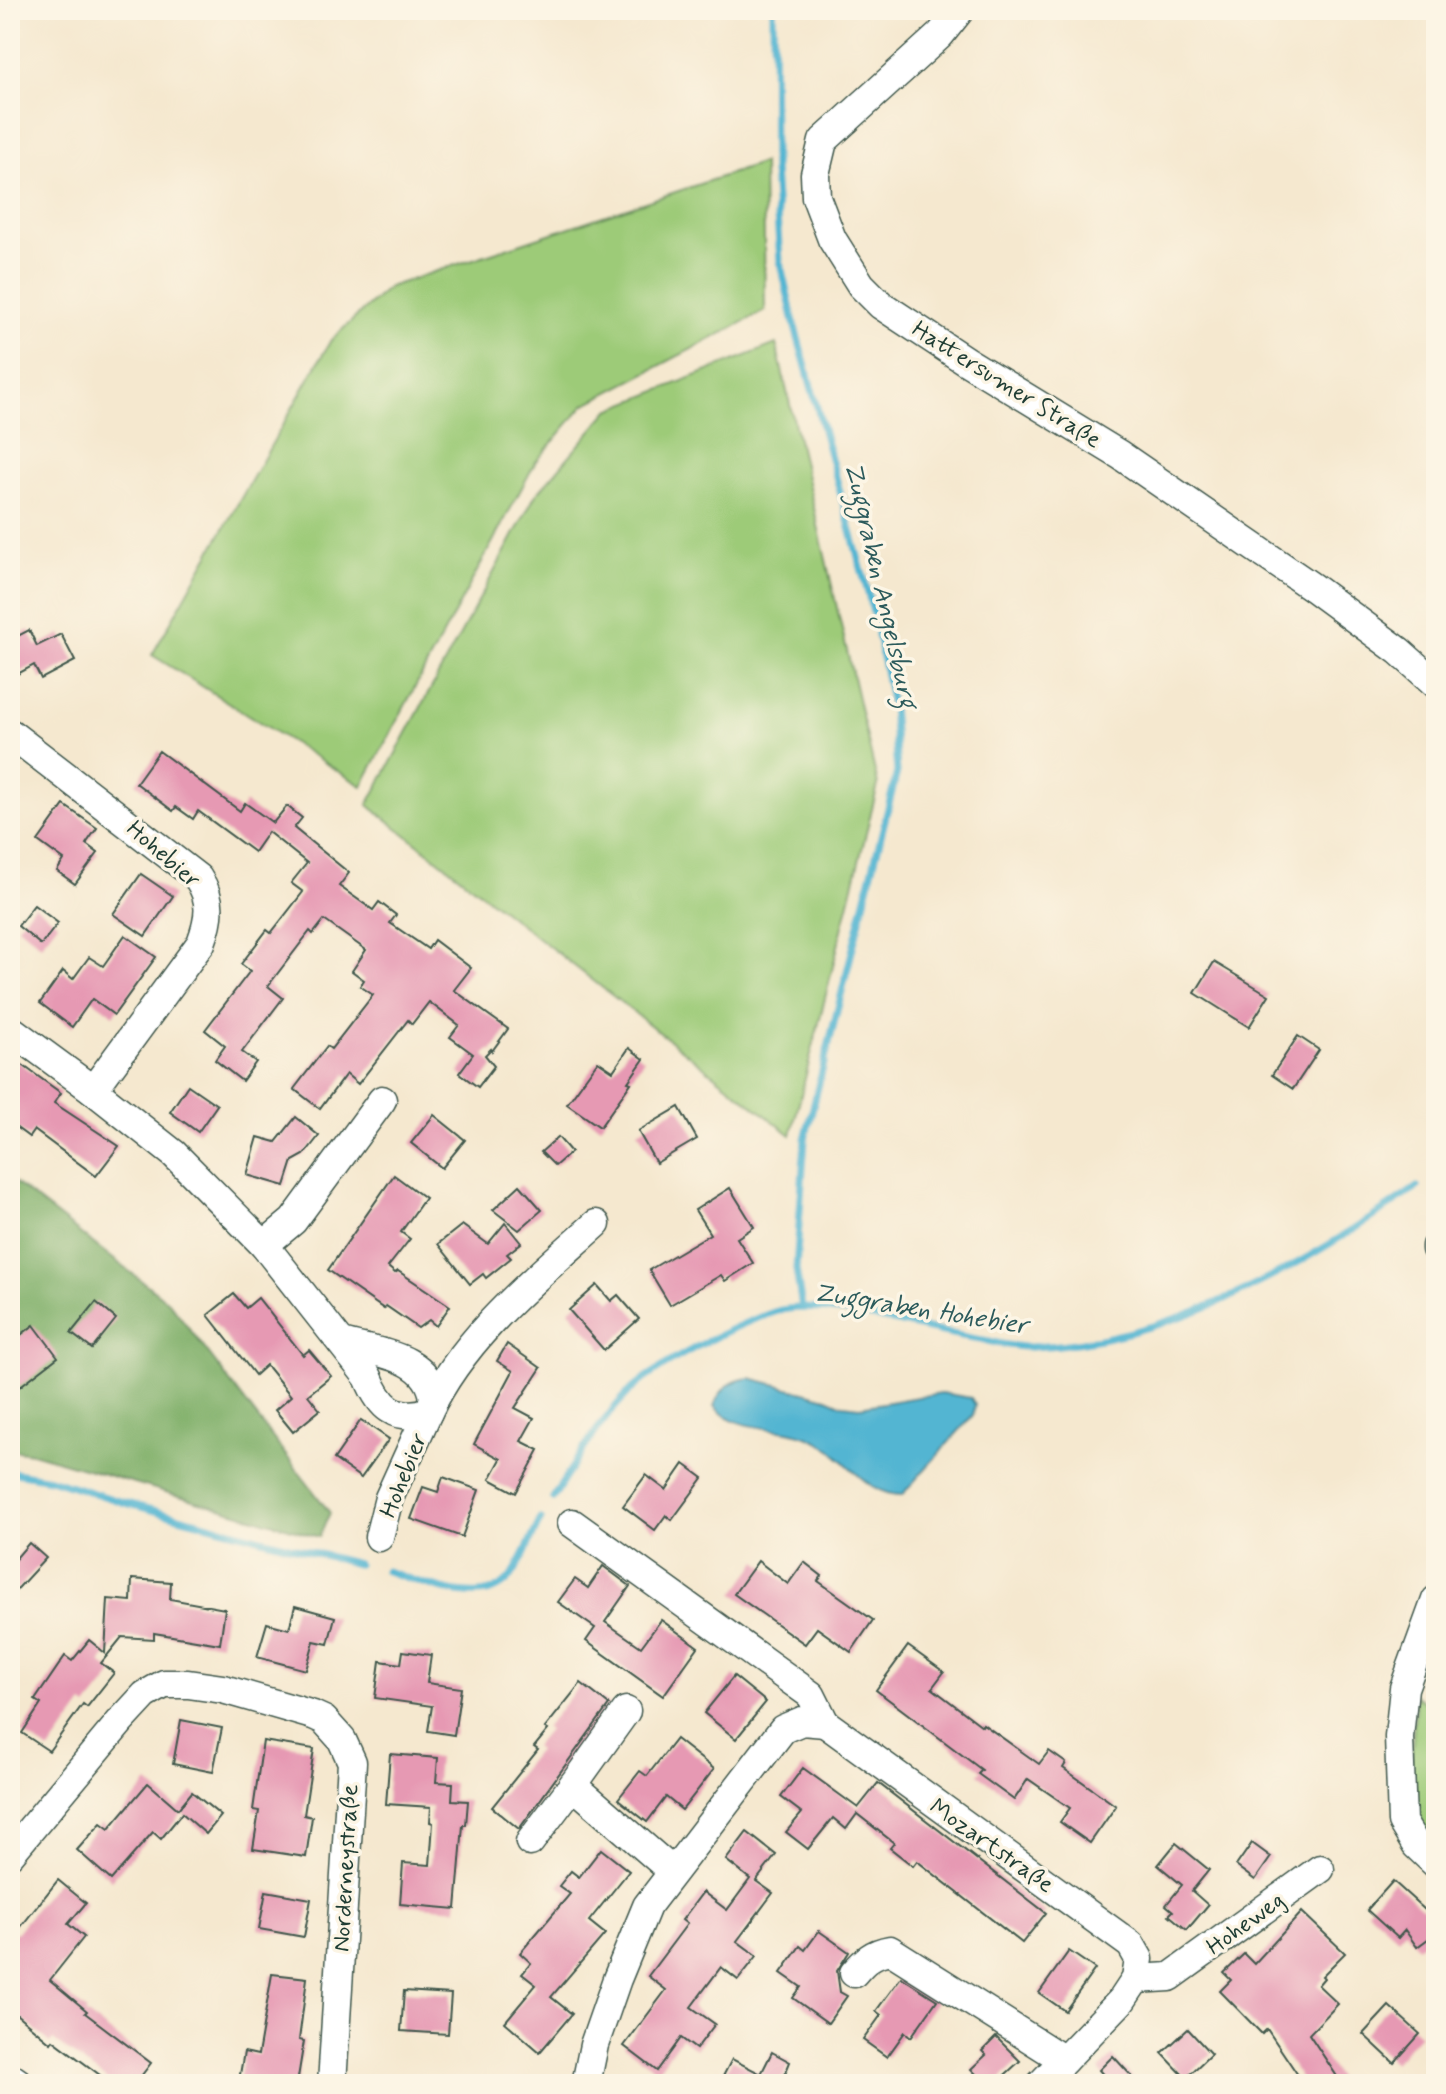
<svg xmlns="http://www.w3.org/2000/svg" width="1446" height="2094" font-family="Mynerve,sans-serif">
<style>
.green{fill:#9dcb78;stroke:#5e8456;stroke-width:2}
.forest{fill:#7eaf68;stroke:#4e764e;stroke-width:2}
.water{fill:#53b5d2;stroke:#397983;stroke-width:2}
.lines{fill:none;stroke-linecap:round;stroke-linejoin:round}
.stream{stroke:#53b5d2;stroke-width:7}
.building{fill:#e699b3}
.minor-casing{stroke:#3f574b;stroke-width:31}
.minor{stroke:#fff;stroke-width:28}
.labels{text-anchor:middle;stroke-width:7;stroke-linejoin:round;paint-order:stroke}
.street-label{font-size:24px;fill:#1f3d34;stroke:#fcf5e5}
.water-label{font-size:26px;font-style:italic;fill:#2c5b5c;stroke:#fcf5e5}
</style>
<rect width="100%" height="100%" fill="#fcf5e5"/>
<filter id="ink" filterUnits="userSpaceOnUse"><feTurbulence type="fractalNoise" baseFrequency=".0125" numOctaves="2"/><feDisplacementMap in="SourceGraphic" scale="16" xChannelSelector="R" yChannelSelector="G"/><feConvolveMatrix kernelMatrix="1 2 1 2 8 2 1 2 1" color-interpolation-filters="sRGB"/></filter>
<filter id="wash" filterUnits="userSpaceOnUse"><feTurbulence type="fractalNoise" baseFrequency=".006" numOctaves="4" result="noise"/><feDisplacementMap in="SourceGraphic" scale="32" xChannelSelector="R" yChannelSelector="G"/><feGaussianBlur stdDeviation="1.8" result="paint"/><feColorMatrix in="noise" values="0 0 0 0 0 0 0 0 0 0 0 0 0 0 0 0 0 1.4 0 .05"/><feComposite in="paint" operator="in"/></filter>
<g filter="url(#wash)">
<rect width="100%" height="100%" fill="#f5e8cf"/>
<g class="green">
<polygon points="763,163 765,311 584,405 535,463 362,786 152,655 331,340 389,287"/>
<polygon points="776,344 878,785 791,1135 368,805 535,496 609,410"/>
<polygon points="1416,1696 1436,1711 1436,1851 1421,1828 1409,1788"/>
</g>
<polygon class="forest" points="10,1179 169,1302 330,1513 319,1537 32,1453 10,1450"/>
<path class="water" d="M 750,1378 L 827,1398 L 843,1405 L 860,1407 L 941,1393 L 971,1398 L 975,1405 L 973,1415 L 902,1495 C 863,1495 846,1454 814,1439 C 781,1423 740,1435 714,1406 C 721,1388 731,1380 750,1378 Z"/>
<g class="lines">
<g class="stream">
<polyline points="773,10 774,170 780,261 795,327 875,619 892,705 897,772 805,1139 796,1269 802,1308"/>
<polyline points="10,1472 50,1479 122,1502 357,1564"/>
<path d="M 553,1498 C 575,1462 597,1425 627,1394 C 655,1365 735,1325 774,1312 C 797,1305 823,1309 847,1312 C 892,1320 937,1332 983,1340 C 998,1343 1015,1348 1031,1347 C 1173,1342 1304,1266 1417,1187"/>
<path d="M 386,1571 C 419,1581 482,1611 509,1579 C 521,1565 532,1536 541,1519"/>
</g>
</g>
<g id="blocks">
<g class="building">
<polygon points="29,630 37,646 61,634 75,661 41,679 34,665 10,678 10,640"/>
<polygon points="159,751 240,811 245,803 273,823 287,806 302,818 294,828 349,873 339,886 373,910 379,902 396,915 390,923 428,949 434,940 471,968 454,990 508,1029 492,1051 491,1049 485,1055 494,1066 478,1087 459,1073 473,1054 450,1037 459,1025 429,1002 412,1024 408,1020 358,1084 346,1074 320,1109 294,1089 327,1046 331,1049 373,995 360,986 364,980 352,971 366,950 324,920 313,934 310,931 268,986 283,998 242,1052 256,1062 242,1081 215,1060 225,1046 205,1030 250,971 241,964 267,930 271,933 303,892 291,883 307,863 268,832 254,852 198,811 193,819 176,807 173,811 136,783"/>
<polygon points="64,805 97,828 86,844 98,853 75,884 57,871 64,860 38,841"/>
<polygon points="141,874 173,896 145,936 113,914"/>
<polygon points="34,905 58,923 41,945 18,926"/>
<polygon points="125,935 156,957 114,1015 92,999 72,1027 40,1003 63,971 73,979 89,957 103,966"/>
<polygon points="1214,962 1269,995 1249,1027 1195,993"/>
<polygon points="1298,1036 1319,1050 1293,1089 1272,1075"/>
<polygon points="629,1048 644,1059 628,1082 631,1083 600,1127 567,1104 598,1061 613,1071"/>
<polygon points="10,1056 61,1093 54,1103 119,1146 96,1176 34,1130 29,1137 10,1123"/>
<polygon points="188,1085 217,1105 198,1132 170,1112"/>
<polygon points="679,1107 697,1139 656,1163 638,1131"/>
<polygon points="434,1115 465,1140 442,1168 411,1143"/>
<polygon points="296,1117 319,1136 304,1155 293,1161 285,1186 247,1175 258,1137 276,1142"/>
<polygon points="558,1137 571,1152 555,1166 541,1152"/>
<polygon points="394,1175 425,1198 401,1232 410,1239 388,1267 395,1273 398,1271 450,1306 436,1326 429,1320 418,1328 386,1306 384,1309 328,1270"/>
<polygon points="520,1185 542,1210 519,1230 493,1210"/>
<polygon points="730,1188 754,1227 737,1238 753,1263 725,1281 721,1275 670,1305 649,1270 710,1234 695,1210"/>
<polygon points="505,1223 521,1243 507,1254 511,1258 486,1278 483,1274 470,1284 438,1244 462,1225 488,1244"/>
<polygon points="597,1285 611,1301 618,1295 639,1319 604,1350 569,1310"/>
<polygon points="234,1294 246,1308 258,1298 303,1355 309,1350 331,1376 308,1395 320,1410 293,1432 275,1410 291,1396 266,1365 255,1375 208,1315"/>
<polygon points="96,1302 116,1319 92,1349 71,1333"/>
<polygon points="34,1325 58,1357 10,1394 10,1343"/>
<polygon points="507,1344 541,1368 515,1408 534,1418 521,1441 539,1450 516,1493 490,1479 501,1459 474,1444 513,1371 497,1361"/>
<polygon points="361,1420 389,1439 361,1478 334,1459"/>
<polygon points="684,1464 703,1478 672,1520 666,1515 655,1530 623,1506 646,1475 666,1490"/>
<polygon points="443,1477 479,1490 462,1537 411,1519 423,1487 438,1492"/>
<polygon points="29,1543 46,1558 10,1597 10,1565"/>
<polygon points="758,1561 788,1584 804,1562 822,1576 818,1581 873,1620 851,1652 817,1628 805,1644 734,1594"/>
<polygon points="603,1566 630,1586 605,1622 641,1647 661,1620 698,1647 663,1696 586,1641 595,1628 558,1602 575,1579 588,1588"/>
<polygon points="132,1579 171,1582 170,1599 225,1609 220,1644 154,1633 154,1639 122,1637 101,1663 114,1673 87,1707 83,1704 49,1751 22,1733 41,1704 35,1700 65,1656 72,1661 89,1640 105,1653 108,1599 131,1601"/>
<polygon points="295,1606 335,1617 328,1644 314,1641 306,1670 257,1657 267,1623 289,1629"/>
<polygon points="908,1646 944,1672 932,1688 982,1726 983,1724 1039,1764 1049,1751 1066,1763 1063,1768 1116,1806 1090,1843 1060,1822 1070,1808 1028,1779 1014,1800 978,1774 982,1770 876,1690"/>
<polygon points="403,1651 431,1655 427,1683 461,1688 454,1735 428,1731 432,1706 375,1698 380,1661 401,1664"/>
<polygon points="734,1676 766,1702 736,1739 704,1713"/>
<polygon points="581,1683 609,1705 519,1829 492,1807 538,1750 534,1747 548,1730 545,1728"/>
<polygon points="181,1720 222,1728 213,1772 173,1764"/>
<polygon points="676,1739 714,1769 682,1810 666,1797 647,1822 618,1799 640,1771 647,1776"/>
<polygon points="263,1741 314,1749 304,1815 312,1817 306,1857 253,1849 259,1811 253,1810"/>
<polygon points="390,1754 438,1758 436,1782 453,1783 452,1800 468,1801 466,1825 463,1825 456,1909 400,1904 403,1863 430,1865 433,1823 430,1822 431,1807 386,1804"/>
<polygon points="803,1768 858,1808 878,1783 1046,1913 1022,1943 917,1861 913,1866 890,1848 894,1843 857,1814 846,1829 833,1818 808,1849 786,1832 802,1813 781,1797"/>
<polygon points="148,1783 178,1809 192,1792 221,1816 206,1834 182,1813 161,1839 153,1832 111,1880 77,1850 101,1823 109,1829"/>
<polygon points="747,1832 776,1855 756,1881 773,1893 737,1941 757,1956 738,1980 721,1967 691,2007 715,2024 696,2049 681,2038 657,2071 624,2046 666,1990 648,1976 687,1924 682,1920 703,1892 727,1910 750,1879 726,1860"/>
<polygon points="1176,1843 1209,1870 1192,1891 1208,1905 1187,1930 1169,1915 1173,1911 1166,1905 1182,1885 1158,1865"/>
<polygon points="1252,1843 1271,1857 1255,1880 1236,1866"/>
<polygon points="601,1849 629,1871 589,1921 605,1934 551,1997 572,2014 540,2052 505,2022 536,1985 522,1974 531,1963 520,1953 570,1894 559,1886 571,1871 579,1877"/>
<polygon points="58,1880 86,1903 68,1924 84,1937 50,1980 87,2011 85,2013 151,2063 135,2084 112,2084 53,2040 51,2043 10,2009 10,1932 16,1933"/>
<polygon points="1393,1881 1436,1920 1436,1933 1417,1947 1405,1930 1398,1938 1367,1910"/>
<polygon points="266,1891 311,1899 304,1937 259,1929"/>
<polygon points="1302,1912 1345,1953 1322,1976 1324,1978 1318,1985 1338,2004 1309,2034 1342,2084 1304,2084 1267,2029 1262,2034 1220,1991 1231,1980 1224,1973 1244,1954 1254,1964"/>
<polygon points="819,1931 849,1952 837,1971 840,1992 847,1996 828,2023 793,1998 801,1987 781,1973 800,1946 805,1950"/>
<polygon points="1069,1951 1095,1969 1065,2011 1039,1993"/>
<polygon points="272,1974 307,1978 299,2040 304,2041 297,2084 263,2084 239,2080 244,2052 258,2055"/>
<polygon points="901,1977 937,2000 911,2037 905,2032 887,2057 863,2040 881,2015 876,2011"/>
<polygon points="404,1991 451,1994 448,2034 401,2031"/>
<polygon points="1389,2006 1420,2034 1394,2063 1363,2034"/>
<polygon points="1188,2029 1211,2054 1186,2078 1162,2053"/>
<polygon points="996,2037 1020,2061 995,2084 986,2084 971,2069 986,2055 982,2051"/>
<polygon points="772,2052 790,2062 781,2084 719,2084 732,2059 761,2074"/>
<polygon points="1113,2056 1139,2084 1111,2084 1099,2070"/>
</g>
</g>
</g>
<g filter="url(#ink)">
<use href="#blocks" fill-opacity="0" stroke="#3f574b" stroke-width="2"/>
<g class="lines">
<g class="minor-casing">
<g id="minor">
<polyline points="960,10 940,35 823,141 815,174 816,197 832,239 861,285 881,305 966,361 1120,455 1312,587 1399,651 1436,684"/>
<path d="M 10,733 L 198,878 C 213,900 210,919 201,943 L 93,1090 L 10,1029"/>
<polyline points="93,1090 174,1154 264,1245 293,1221 382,1100"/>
<path d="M 264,1245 L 368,1377 C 380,1407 394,1421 428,1412 C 464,1336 535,1279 596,1224"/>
<polyline points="1436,1246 1436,1249"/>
<path d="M 342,1343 C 376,1353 428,1355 434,1398"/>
<polyline points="572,1523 811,1695 825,1723 802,1721 783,1729 647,1906 617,1979 594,2045 586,2084"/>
<polyline points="379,1537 389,1498 428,1412"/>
<polyline points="1436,1600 1404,1688 1399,1737 1402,1822 1416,1845 1436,1864"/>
<polyline points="626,1711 573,1785 672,1871"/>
<polyline points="825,1723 1131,1945 1139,1959 1136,1979 1122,2000 1041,2084"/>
<polyline points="530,1842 573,1785"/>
<polyline points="10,1854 120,1722 145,1695 164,1684 188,1684 223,1689 313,1715 324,1720 342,1740 352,1762 332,2084"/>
<path d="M 854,1973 C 865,1960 873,1953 890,1950 L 1064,2060"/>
<polyline points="1136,1979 1170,1977 1320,1869"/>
<polyline points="10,2077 20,2084"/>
</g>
</g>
<use href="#minor" class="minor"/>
</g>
</g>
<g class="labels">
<g class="street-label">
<text transform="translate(1007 384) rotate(32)" y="8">Hattersumer Straße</text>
<text transform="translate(164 854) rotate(41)" y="8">Hohebier</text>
<text transform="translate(403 1475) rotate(-68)" y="8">Hohebier</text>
<text transform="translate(992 1845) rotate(35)" y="8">Mozartstraße</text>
<text transform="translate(345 1868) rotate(-87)" y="8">Norderneystraße</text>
<text transform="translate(1245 1923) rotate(-36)" y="8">Hoheweg</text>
</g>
<g class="water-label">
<text transform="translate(882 585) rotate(77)" y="9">Zuggraben Angelsburg</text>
<text transform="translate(921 1308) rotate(9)" y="9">Zuggraben Hohebier</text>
</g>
</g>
<rect width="1446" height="2094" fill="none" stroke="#fcf5e5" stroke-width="40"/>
</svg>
